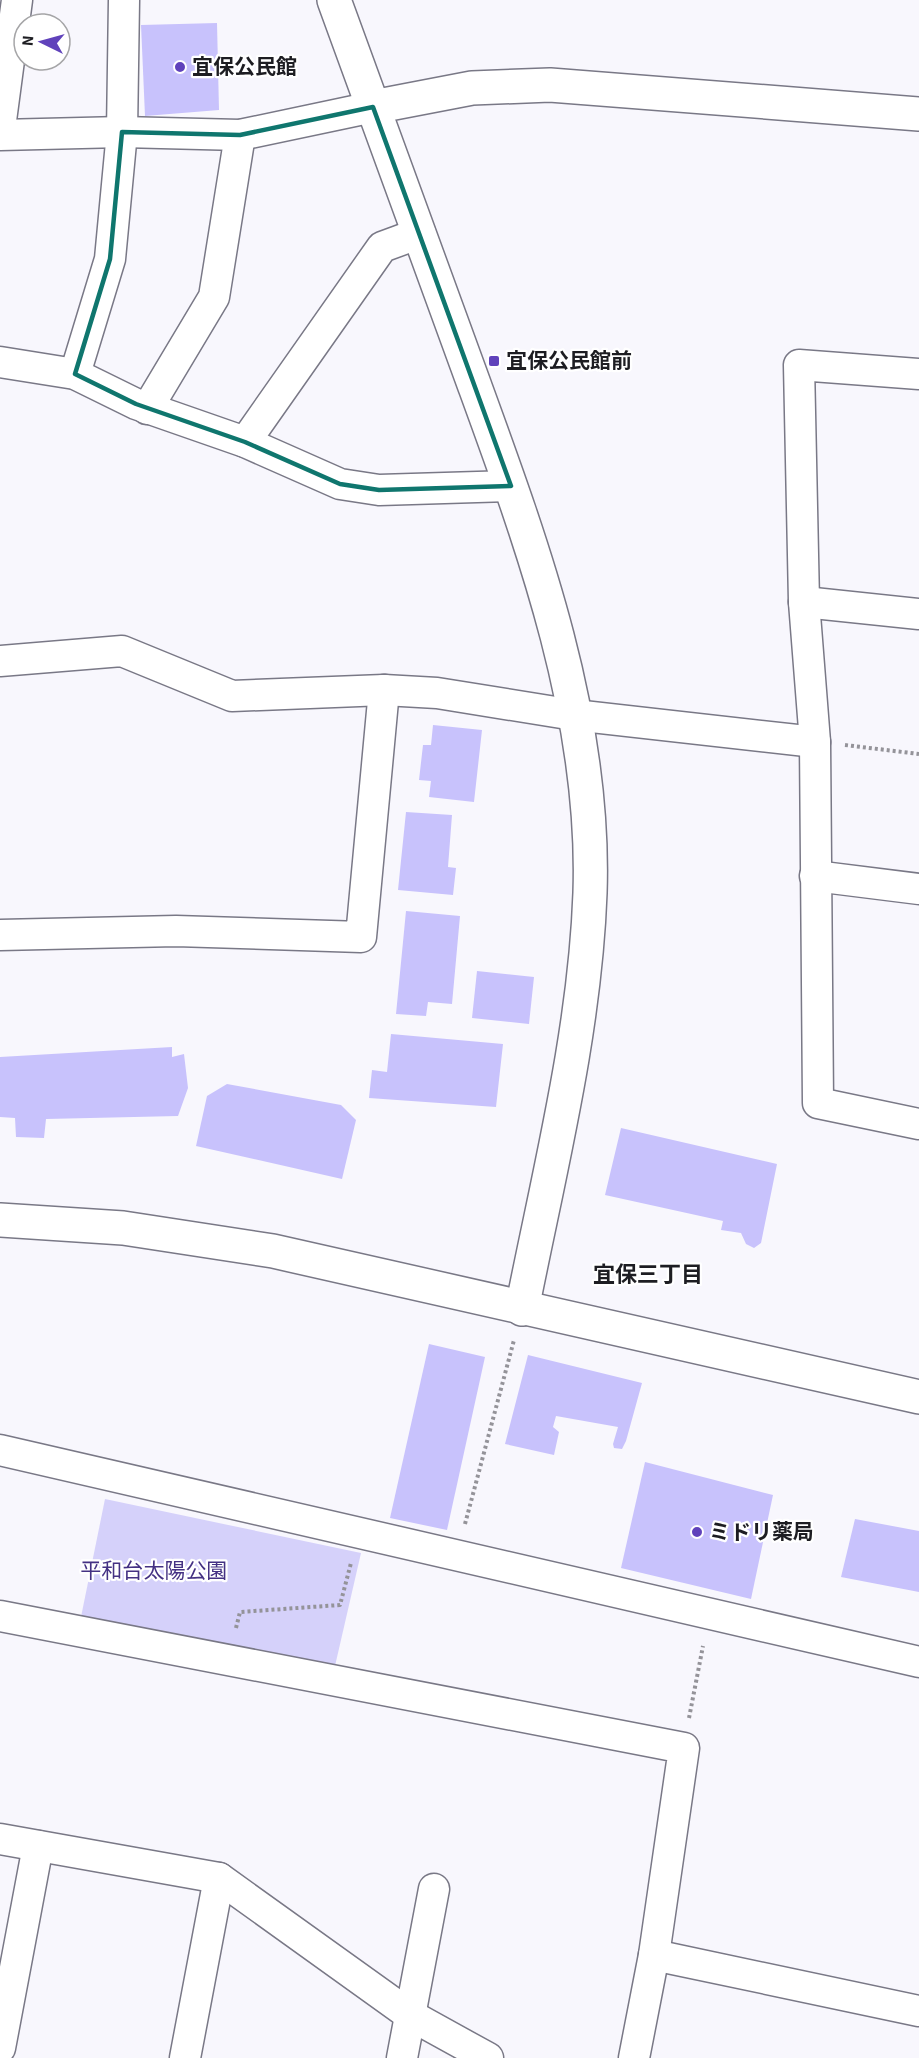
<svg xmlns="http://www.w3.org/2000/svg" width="919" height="2058" font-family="'Source Sans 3','Noto Sans JP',sans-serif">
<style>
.green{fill:#d5d1fa}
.building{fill:#c8c2fc}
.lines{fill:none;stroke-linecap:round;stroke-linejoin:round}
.minor-casing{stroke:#797886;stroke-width:33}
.tertiary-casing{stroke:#797886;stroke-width:36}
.path{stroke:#949399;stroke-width:4;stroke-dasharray:3 3;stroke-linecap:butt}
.minor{stroke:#fff;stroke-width:30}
.tertiary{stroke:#fff;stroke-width:33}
.marked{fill:none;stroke:#0f766e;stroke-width:4.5;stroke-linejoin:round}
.poi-dot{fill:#6042bb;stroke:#fff;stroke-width:2}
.labels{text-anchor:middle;stroke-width:4.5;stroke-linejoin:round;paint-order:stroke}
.poi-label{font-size:21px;font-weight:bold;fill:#1d1d22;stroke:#fff;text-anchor:start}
.park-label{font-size:21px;fill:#443183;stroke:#fff}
.neighbourhood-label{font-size:22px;font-weight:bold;fill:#1d1d22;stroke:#fff}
</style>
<rect width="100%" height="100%" fill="#f8f7fd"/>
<polygon class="green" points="105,1499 361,1553 335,1666 81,1617"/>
<g class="building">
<polygon points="217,23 219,110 145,116 141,25"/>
<polygon points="433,725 482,730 474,802 429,797 431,781 419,780 423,745 431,745"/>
<polygon points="406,812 452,815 448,867 456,868 453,895 398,890"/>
<polygon points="406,911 460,916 452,1004 428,1002 426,1016 396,1014"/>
<polygon points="477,971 534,977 529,1024 472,1018"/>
<polygon points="391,1034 503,1044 496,1107 369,1098 372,1070 387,1072"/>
<polygon points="172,1047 172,1057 184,1054 188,1088 178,1116 46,1119 44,1138 16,1137 15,1118 0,1117 0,1057"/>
<polygon points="227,1084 341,1105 356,1120 342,1179 196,1146 207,1096"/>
<polygon points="621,1128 777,1164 761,1243 754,1248 746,1244 741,1233 721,1230 723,1221 605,1195"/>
<polygon points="429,1344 485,1357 447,1530 390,1518"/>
<polygon points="528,1355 642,1383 626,1441 622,1449 614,1448 613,1444 618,1427 556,1416 553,1427 559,1432 554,1455 505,1444"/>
<polygon points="645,1462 773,1495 751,1599 621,1568"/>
<polygon points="855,1519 919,1531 919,1592 841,1577"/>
</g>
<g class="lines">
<g class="minor-casing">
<g id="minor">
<polyline points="0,128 17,0"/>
<polyline points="0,135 122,132 240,135 373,107"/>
<polyline points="0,362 75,374 136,404 245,442 340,484 379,490 511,486"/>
<polyline points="75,374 110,259 122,132 124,0"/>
<polyline points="919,374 799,365 804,602 815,742 818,1103 919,1124"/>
<polyline points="147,409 214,297 240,135"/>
<polyline points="245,442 382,247 420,233"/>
<polyline points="804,602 919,614"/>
<polyline points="0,661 122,651 232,696 384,690 437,693 574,715 815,742"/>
<polyline points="815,876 919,889"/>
<polyline points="0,935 176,931 361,937 384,690"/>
<polyline points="0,1450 919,1662"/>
<polyline points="0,1616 684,1748 654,1955 634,2058"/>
<polyline points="0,1839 219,1878 410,2015 488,2058"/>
<polyline points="654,1955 919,2011"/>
<polyline points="0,2048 38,1846"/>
<polyline points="185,2058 219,1878"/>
<polyline points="402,2058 434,1889"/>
</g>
</g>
<g class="tertiary-casing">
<g id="tertiary">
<path d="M 334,0 C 381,128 428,256 474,384 C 533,546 596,717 590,893 C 585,1033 549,1172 522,1309"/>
<polyline points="373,107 472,88 550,85 919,114"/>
<polyline points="0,1220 123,1228 273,1251 919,1397"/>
</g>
</g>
<g class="path">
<polyline points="845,745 919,754"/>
<polyline points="465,1524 514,1340"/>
<polyline points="236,1628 240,1612 340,1605 351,1563"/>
<polyline points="689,1718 703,1646"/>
</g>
<use href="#minor" class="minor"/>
<use href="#tertiary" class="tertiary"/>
</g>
<path class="marked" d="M 373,107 L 511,486 L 379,490 L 340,484 L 245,442 L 136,404 L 75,374 L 110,259 L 122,132 L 240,135 Z"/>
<g class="poi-dot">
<circle cx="180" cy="67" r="6"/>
<rect x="488" y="355" width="12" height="12" rx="3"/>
<circle cx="697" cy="1532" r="6"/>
</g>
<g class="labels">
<g class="poi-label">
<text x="192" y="74">宜保公民館</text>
<text x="506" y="368">宜保公民館前</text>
<text x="709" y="1539">ミドリ薬局</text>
</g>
<g class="park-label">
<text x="154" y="1578">平和台太陽公園</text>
</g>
<g class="neighbourhood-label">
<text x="648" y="1282">宜保三丁目</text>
</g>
</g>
<g transform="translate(42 42) rotate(275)"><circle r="28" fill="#ffffff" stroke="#a5a5a7" stroke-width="1.5"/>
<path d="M0-4.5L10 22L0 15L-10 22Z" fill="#6042bb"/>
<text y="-9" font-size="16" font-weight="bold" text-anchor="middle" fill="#1d1d22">N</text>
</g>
</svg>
